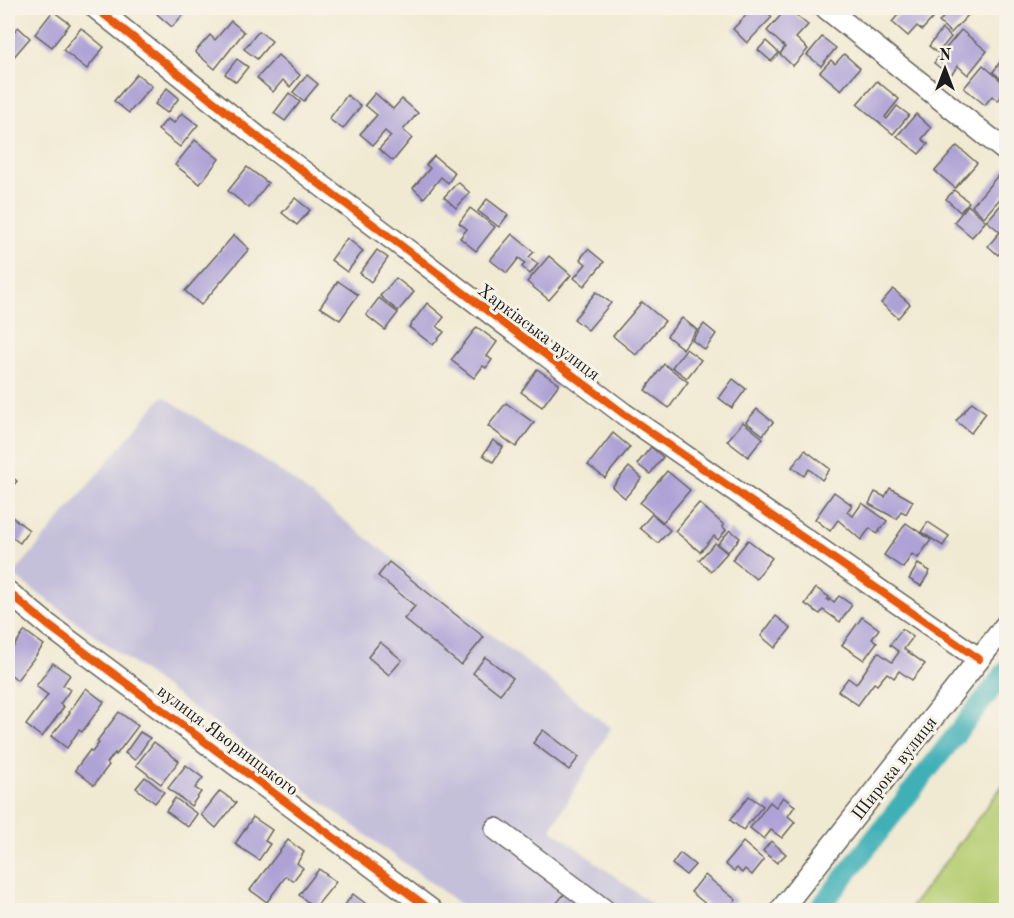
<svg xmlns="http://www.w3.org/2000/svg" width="1014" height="918" font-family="'Old Standard TT',serif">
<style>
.industrial{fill:#c5c0da}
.green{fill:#b5cd72;stroke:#687447;stroke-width:1.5}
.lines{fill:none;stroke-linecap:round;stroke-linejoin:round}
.canal{stroke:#3fb0b7;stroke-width:20}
.building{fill:#ada1d6}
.minor-casing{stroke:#67645c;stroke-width:24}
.minor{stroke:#fff;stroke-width:21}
.cycleway-casing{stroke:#f7f3e8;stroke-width:11}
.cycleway{stroke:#e8590c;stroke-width:8}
.labels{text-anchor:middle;stroke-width:6;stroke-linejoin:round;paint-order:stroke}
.street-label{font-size:18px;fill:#1c1c1c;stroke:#f7f3e8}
</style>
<rect width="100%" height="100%" fill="#f7f3e8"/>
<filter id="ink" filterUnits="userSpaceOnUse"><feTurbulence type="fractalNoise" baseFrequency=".0167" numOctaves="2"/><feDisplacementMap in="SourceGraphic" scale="12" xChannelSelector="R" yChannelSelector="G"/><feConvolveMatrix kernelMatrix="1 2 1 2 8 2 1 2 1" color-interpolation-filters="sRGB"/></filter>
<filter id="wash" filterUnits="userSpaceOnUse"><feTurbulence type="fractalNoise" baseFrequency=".008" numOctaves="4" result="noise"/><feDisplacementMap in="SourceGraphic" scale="24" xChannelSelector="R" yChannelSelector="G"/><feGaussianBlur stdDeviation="1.35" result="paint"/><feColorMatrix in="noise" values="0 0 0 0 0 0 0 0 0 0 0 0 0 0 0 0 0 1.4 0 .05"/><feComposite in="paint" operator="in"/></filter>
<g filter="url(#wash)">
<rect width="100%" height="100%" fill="#f1ead3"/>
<polygon class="industrial" points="163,396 286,475 611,728 551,829 660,910 468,910 13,575"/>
<polygon class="green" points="1006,781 1006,910 909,910"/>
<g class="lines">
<polyline class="canal" points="818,910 1006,671"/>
</g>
<g id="blocks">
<g class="building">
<polygon points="162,8 189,8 172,27 157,14"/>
<polygon points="746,8 771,8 767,12 772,17 747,43 733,29 750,11"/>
<polygon points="787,8 808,25 796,38 808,49 793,66 780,54 785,47 767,31"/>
<polygon points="904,8 920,8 933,18 922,30 917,26 908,36 892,22"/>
<polygon points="928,8 975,8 951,33 939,22 948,12 945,9 938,16"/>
<polygon points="53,11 70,24 52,47 35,34"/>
<polygon points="231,21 244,32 215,69 195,52 210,35 215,40"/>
<polygon points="18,27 30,38 12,59 8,55 8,39"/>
<polygon points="81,28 104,47 87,69 63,50"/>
<polygon points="942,29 951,37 938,53 929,46"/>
<polygon points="961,30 987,51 968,75 958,66 950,76 934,63"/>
<polygon points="259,31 272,41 257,59 244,49"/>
<polygon points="822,37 836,48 821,66 807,55"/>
<polygon points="766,41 779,53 771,61 758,50"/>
<polygon points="844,54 860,68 841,90 820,72 831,60 835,64"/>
<polygon points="1006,54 1006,83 993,72"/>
<polygon points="278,55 300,75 290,87 283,80 273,92 257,78"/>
<polygon points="237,59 248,67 236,82 225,74"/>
<polygon points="983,65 1006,85 1006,90 998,101 992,96 985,105 964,88"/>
<polygon points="137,74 152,86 129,113 114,101"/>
<polygon points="307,75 318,84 304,101 293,92"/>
<polygon points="877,81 899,99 885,117 887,119 897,106 909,115 893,134 857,104"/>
<polygon points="167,88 179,98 167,113 155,104"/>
<polygon points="289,93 300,102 285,121 274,113"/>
<polygon points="375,93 393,109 402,99 418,113 403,130 412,138 393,161 379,149 391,136 385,131 373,145 360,134 377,115 365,105"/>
<polygon points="347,95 361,106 343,129 329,119"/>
<polygon points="182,113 198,125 180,147 158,130 167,119 174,123"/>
<polygon points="916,114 931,128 922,139 928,144 919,154 897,136"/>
<polygon points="195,140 219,159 200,184 175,165"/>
<polygon points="957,146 977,163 955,188 935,171"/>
<polygon points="434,156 455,173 448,183 441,177 424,198 413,188 430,168 426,165"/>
<polygon points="1006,166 1006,192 984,217 972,206"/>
<polygon points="247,167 268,183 249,208 228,191"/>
<polygon points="458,182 470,193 456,208 444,197"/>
<polygon points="954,190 969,202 960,212 946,199"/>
<polygon points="295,198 310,210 297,225 282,213"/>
<polygon points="487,199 508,215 499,227 478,211"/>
<polygon points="1006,199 1006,246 998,255 988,246 1000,232 987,221"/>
<polygon points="968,205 986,221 972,237 954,222"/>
<polygon points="470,208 495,227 476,251 460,238 467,229 459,223"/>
<polygon points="512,234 534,252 529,257 538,264 530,274 522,267 525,263 519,258 507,273 490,260"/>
<polygon points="234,235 249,249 201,305 185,291"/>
<polygon points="347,238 363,251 347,272 331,260"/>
<polygon points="588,249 604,262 584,286 574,278 586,264 580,259"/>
<polygon points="377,250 388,258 371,282 360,273"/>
<polygon points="549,256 571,275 549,300 527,282"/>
<polygon points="396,278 414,292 398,311 380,296"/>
<polygon points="338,281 358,295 340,320 320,307"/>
<polygon points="893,289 910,304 898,318 881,303"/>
<polygon points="596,292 611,303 588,330 574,319"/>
<polygon points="379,298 398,313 385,330 366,315"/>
<polygon points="642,302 665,321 636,355 613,336"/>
<polygon points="427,303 444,317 437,326 444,332 433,345 409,327"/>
<polygon points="682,318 697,330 683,349 667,336"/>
<polygon points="704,324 716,334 705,350 692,340"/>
<polygon points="477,327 497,342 487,356 492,360 486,368 483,366 474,378 451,360"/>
<polygon points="686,349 701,360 687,378 672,367"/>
<polygon points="664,364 688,382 669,408 645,390"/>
<polygon points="537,369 559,384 542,407 521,392"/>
<polygon points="733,379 746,389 732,408 719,398"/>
<polygon points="972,402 986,413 971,433 956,421"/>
<polygon points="506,403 534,423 516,447 488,426"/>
<polygon points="757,409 773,422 763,435 746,422"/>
<polygon points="743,422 763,438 748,457 727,441"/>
<polygon points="613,433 630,447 605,478 588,465"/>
<polygon points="493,440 503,447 493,462 483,455"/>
<polygon points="651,447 663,457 650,474 637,464"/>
<polygon points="805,450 830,469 822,480 809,469 804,476 792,467"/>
<polygon points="629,467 642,478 625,498 612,487"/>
<polygon points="667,471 690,490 663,522 640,503"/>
<polygon points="8,474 17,481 8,492"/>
<polygon points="890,488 913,501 906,514 901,511 897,519 869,504 875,492 885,497"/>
<polygon points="834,492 852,505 847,512 853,516 862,503 887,521 877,534 870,528 861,540 838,520 830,531 815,519"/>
<polygon points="699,503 724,525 722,526 726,530 718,540 714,536 700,552 675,531"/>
<polygon points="8,514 29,530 20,543 10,536 8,540"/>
<polygon points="652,514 670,530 658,543 640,528"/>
<polygon points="928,522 949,536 943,546 921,532"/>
<polygon points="906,523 931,540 918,558 912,554 903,568 884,555"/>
<polygon points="730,530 740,538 728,552 718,544"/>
<polygon points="748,540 772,558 756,579 732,560"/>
<polygon points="715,543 727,553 711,571 699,560"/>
<polygon points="389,562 484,637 461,665 404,619 415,606 378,576"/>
<polygon points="918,564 930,571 921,586 909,579"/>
<polygon points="816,588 829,597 827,600 829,601 830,599 834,602 839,596 852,605 840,622 823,610 820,614 805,604"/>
<polygon points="776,616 791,628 775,648 761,636"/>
<polygon points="862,617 879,629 872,639 877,642 864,660 842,645"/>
<polygon points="902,629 913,637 904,649 925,664 912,680 899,671 894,678 887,673 877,685 874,683 858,705 838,691 848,678 856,684 878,652 892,662 899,652 890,645"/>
<polygon points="25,631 44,645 17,680 8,672 8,654"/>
<polygon points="380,642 402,660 389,675 368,657"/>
<polygon points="485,657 513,678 500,694 473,673"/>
<polygon points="53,663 70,675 63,685 70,690 60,704 64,707 42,737 26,725 48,695 36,686"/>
<polygon points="86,688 104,702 82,732 79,730 67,748 51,736 70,713 69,712"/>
<polygon points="119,712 138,726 116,755 115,753 107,763 109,765 94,785 75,770 90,750 92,752 99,743 97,741"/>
<polygon points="543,730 579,757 569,770 533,743"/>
<polygon points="140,732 150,738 135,760 125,753"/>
<polygon points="154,742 179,761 161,784 136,765"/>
<polygon points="186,765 203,778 195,788 201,792 191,806 168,788"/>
<polygon points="145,777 164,792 155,803 136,788"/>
<polygon points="220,791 236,803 216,828 201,815"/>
<polygon points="749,796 763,806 743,830 730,820"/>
<polygon points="783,797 795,806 788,816 795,822 782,838 771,830 764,839 750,828 770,802 776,807"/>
<polygon points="175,798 197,814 188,827 166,811"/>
<polygon points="253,817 272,830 265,841 270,844 259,860 235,844"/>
<polygon points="288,840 304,852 297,863 303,868 293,881 286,876 267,902 250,890"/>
<polygon points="771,841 786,854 777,863 763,851"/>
<polygon points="743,842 764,860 752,875 745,869 742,873 737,868 734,871 725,864"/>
<polygon points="680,853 695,865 686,875 672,864"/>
<polygon points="319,869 336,882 315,908 299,895"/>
<polygon points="705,875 736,900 728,910 703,910 707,905 691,892"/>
<polygon points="566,892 590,910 551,910"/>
<polygon points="353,894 369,906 365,910 341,910"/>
</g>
</g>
</g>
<g filter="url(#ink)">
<use href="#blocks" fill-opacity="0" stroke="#67645c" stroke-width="1.5"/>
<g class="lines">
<g class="minor-casing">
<g id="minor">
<polyline points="96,8 264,142 624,414 979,659"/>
<polyline points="826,8 1006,151"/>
<polyline points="8,592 48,625 431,910"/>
<polyline points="496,829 604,910"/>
<polyline points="781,910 1006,625"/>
</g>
</g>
<use href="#minor" class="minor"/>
<g class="cycleway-casing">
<g id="cycleway">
<polyline points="96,8 264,142 624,414 979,659"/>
<polyline points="8,592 48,625 431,910"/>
</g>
</g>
<use href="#cycleway" class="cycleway"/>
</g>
</g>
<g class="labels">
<g class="street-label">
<text transform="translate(539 332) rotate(37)" y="6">Харківська вулиця</text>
<text transform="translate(228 740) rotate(37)" y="6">вулиця Яворницького</text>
<text transform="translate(894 768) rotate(-52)" y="6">Широка вулиця</text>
</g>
</g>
<rect width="1014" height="918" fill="none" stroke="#f7f3e8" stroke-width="30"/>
<g transform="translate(945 69)" stroke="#f7f3e8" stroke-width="4.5" paint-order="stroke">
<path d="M0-4.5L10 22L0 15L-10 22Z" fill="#1c1c1c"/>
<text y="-9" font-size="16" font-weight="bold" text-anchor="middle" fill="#1c1c1c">N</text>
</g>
</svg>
